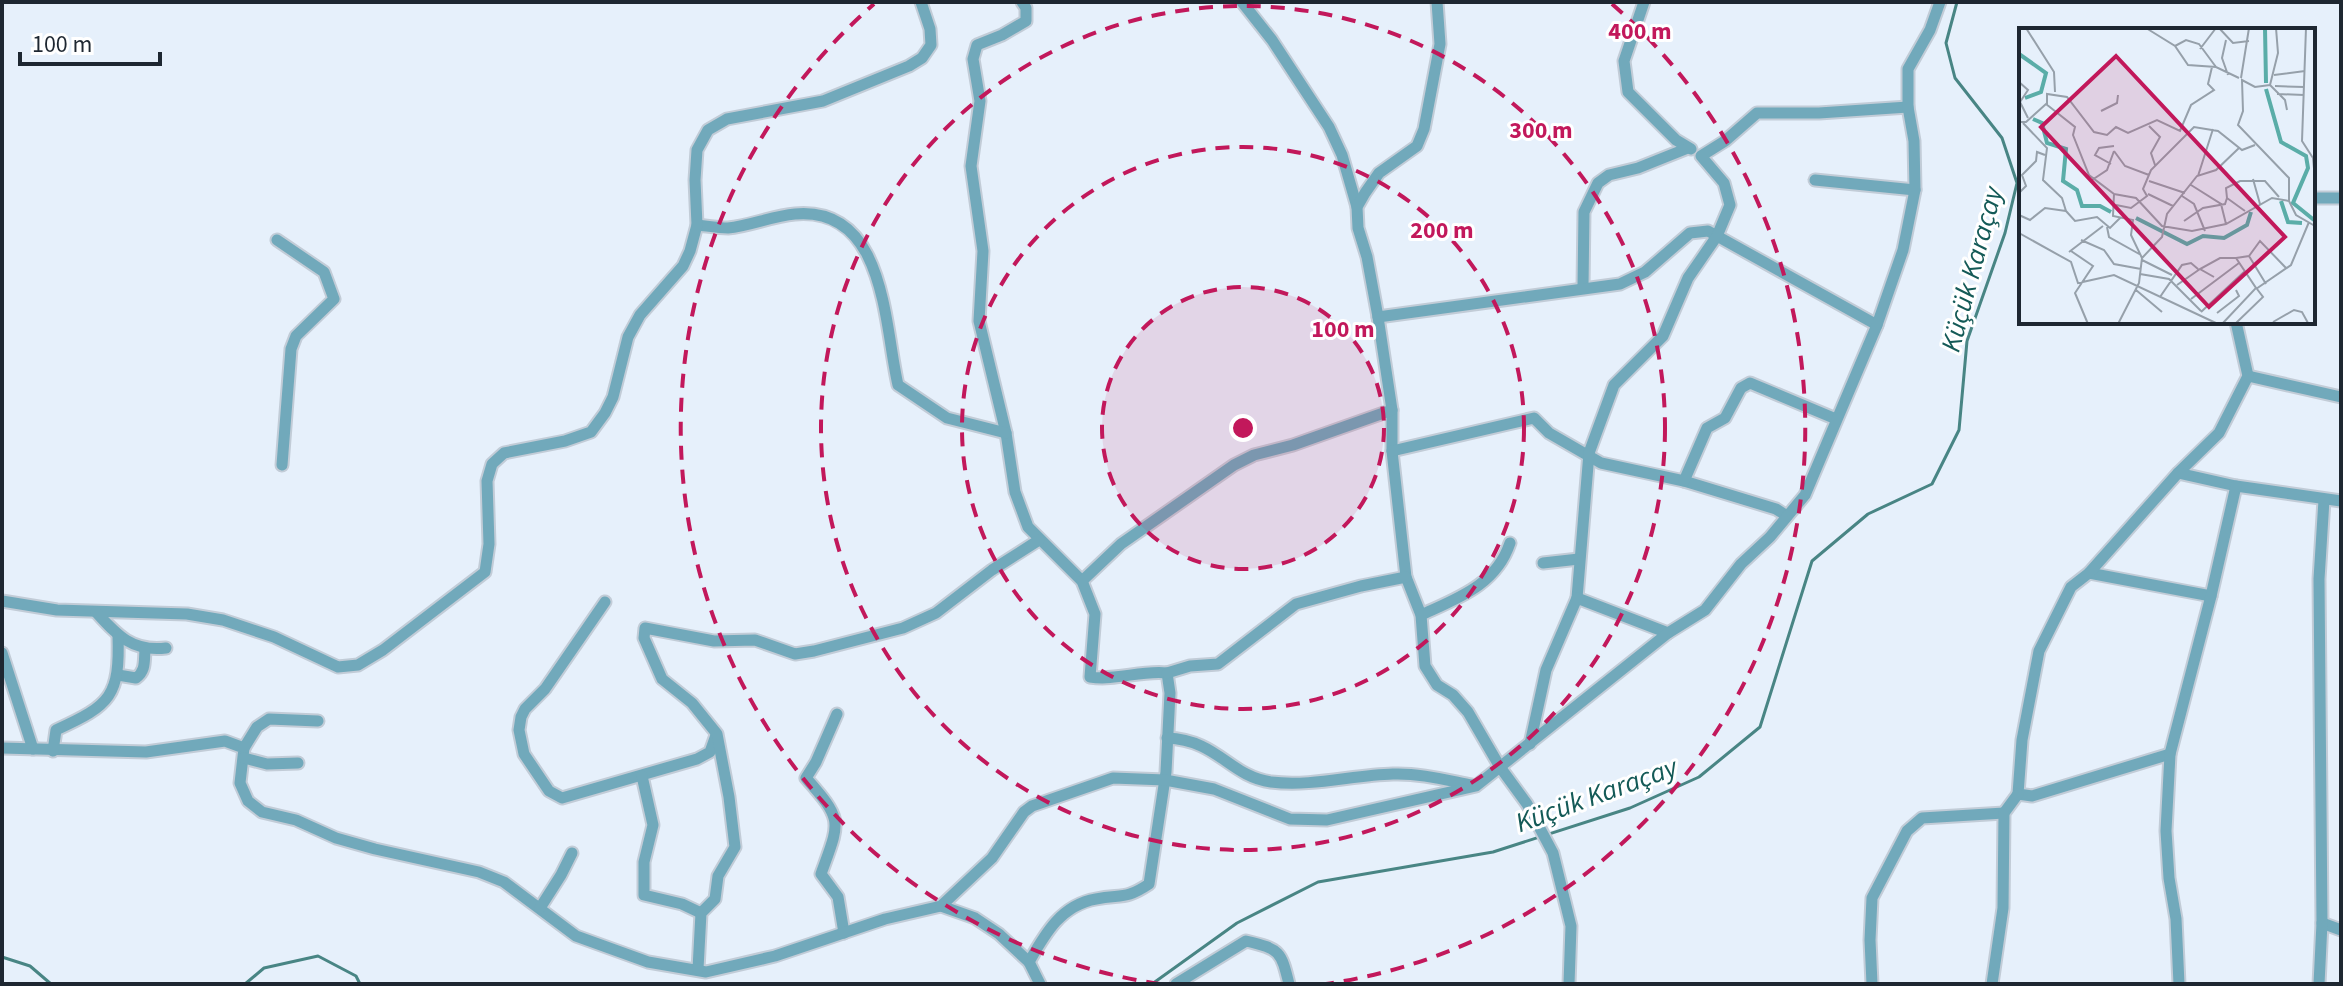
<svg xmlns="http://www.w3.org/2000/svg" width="2343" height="986" font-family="'Source Sans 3',sans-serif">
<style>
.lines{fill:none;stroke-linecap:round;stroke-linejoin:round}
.stream{stroke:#488584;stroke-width:3}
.street-casing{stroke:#c2ccd7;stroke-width:15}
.street{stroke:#71a9bb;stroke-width:11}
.ring{fill:none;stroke:#c2185b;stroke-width:4;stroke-dasharray:14 10}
.labels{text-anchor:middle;stroke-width:6;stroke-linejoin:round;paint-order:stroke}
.water-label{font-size:28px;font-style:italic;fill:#145a57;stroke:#fff}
.inset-river{fill:none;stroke:#5aada8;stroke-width:4}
.inset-road{fill:none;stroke:#96a0aa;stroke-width:2}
.view{fill:#c2185b;fill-opacity:0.15;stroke:#c2185b;stroke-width:4}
.inset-edge{fill:none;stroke:#1e2731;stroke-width:4}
.centre{fill:#c2185b;stroke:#fff;stroke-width:4}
.ring-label{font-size:24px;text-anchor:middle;font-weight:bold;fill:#c2185b;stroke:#fff;stroke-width:6;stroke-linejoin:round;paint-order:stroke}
</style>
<rect width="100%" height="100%" fill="#e6f0fb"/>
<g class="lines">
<g class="stream">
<polyline points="2,957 30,966 51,984"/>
<polyline points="245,984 264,968 318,956 356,976 360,984"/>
<polyline points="1152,984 1237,923 1318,882 1493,852 1630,808 1699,777 1760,727 1812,561 1868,514 1932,484 1959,430 1967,341 2005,233 2017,183 2002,138 1955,78 1946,43 1957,2"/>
</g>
<g class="street-casing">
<g id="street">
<path d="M 1022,2 L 1026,8 L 1026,21 L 1002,35 L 977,45 L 973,59 L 980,101 L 971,166 L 983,251 L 979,321 L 1006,433 L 1015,492 L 1028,527 L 1082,581 L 1095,614 L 1090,677 C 1116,681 1141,670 1167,673 L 1170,693 L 1166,772 L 1149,884 C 1125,900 1122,894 1096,899 C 1061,905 1045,934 1029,962"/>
<polyline points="1242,2 1272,40 1329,127 1342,155 1357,207"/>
<polyline points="1437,2 1440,44 1424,129 1417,146 1379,173 1365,193 1357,207 1358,228 1367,257 1378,317 1392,410 1392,451 1406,577 1421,615 1425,666 1437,685 1453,695 1468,712 1500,767 1527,804 1553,853 1571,926 1569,984"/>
<polyline points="1644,2 1624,61 1628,92 1676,140 1691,149"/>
<polyline points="1815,180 1915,190"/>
<polyline points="2313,198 2341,198"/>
<path d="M 697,225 C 707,226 718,228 728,228 C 750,226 772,216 795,214 C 886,206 884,325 898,385 L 947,418 L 1006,433"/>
<polyline points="277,240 324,272 334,299 296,336 291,349 282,465"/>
<polyline points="1583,287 1584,212 1598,183 1609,175 1638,168 1688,148"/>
<polyline points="1378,317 1620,284 1645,272 1690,233 1708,231 1877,325"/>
<polyline points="2248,376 2341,397"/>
<polyline points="1392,451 1534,418 1549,433 1601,463 1684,481 1776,509 1787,516"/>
<polyline points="2178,473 2219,433 2248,376 2236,322"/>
<polyline points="1684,481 1707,428 1725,418 1741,388 1750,383 1836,419"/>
<polyline points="1543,563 1579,559"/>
<polyline points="2089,573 2211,596"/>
<polyline points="1082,581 1121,544 1234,465 1254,455 1293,445 1392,410"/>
<polyline points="1577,598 1589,453 1614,385 1663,336 1688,278 1717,236 1730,205 1724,183 1701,156 1725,141 1757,113 1819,113 1908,107"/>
<polyline points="2,601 57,610 187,614 223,620 274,637 338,667 358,665 383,650 485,572 489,544 487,481 492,464 504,453 565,441 591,432 605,413 613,397 628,337 640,315 683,266 690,251 697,225 695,180 697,150 708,130 727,119 823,101 909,66 922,58 931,45 930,29 921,2"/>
<polyline points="605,602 545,689 525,709 521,717 519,730 524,754 549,791 562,798 697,759 710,752 716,735"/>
<path d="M 96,612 C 117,635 132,652 166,648"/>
<path d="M 1421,615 C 1458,598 1496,585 1510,543"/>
<polyline points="2,653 33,749"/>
<polyline points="1167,673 1190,666 1218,664 1296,604 1361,586 1406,577"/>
<path d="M 118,675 L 136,678 C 146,671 144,661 145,650"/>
<path d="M 837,714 L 816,762 L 806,778 C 844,821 840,821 821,874 L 838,897 L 844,933"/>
<path d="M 1167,738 C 1218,740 1229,776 1271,782 C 1312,787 1353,775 1393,774 C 1419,773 1446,780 1472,785"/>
<polyline points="1530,744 1546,670 1577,598 1668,633"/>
<polyline points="2,748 146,752 225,741 244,748 240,783 248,801 262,812 296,820 336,838 375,849 479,872 504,882 576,936 648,962 706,972 775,956 885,919 941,906 975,918 999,934 1029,962 1040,984"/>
<polyline points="244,748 257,727 269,719 318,721"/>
<path d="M 53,751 L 56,730 C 111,705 120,696 118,635"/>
<polyline points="2170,754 2032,796 2018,794 2022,740 2039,651 2071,587 2089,573 2178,473 2236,486 2341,501"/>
<polyline points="244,758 267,764 298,763"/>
<polyline points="642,776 653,825 644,862 644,895 682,904 701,913"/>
<polyline points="941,906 992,858 1024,812 1032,806 1113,778 1165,780 1214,789 1290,819 1327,820 1476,786 1668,633 1705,610 1741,564 1770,537 1805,495 1877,325 1903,250 1915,190 1914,141 1908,107 1908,69 1930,30 1940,2"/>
<polyline points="540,908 561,875 572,853"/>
<polyline points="2322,923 2341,930"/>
<polyline points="698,969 701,913 715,899 718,876 735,847 729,797 717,734 692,703 662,679 644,638 645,628 714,641 755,640 795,654 814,651 903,628 936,613 992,570 1039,540"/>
<path d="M 1176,984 L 1246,941 C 1280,949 1281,951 1289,984"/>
<polyline points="1872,984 1870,940 1872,898 1907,831 1922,818 2004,813"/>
<polyline points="1992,984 2003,908 2004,813 2018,794"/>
<polyline points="2179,984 2176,919 2169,878 2166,831 2170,754 2211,596 2236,486"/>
<polyline points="2319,984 2322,923 2319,579 2324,500"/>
</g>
</g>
<use href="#street" class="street"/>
</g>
<circle cx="1243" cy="428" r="141" fill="#c2185b" fill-opacity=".12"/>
<g class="ring">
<circle cx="1243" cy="428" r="141"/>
<circle cx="1243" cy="428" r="281"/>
<circle cx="1243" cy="428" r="422"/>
<path d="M1160 984A562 562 0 0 1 874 4M1612 4A562 562 0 0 1 1326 984"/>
</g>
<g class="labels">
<g class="water-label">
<text transform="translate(1971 269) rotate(-75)" y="10">Küçük Karaçay</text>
<text transform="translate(1596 794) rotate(-20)" y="10">Küçük Karaçay</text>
</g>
</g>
<g transform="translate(2019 28)">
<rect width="296" height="296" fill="#e6f0fb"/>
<path class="inset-river" d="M 246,0 L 247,55M 0,26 L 27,45 L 22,64 L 6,70M 247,61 L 262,114 L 287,128 L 289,140 L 274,175 L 295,192M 14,91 L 23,95 L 28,115 L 47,121 L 44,153 L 58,162 L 63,178 L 81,178 L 92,184M 262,173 L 269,194 L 283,195M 117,190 L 168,216 L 184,208 L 205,210 L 228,197 L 232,184"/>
<path class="inset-road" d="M 7,0 L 35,44 L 36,64M 127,0 L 156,18 L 169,37 L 197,39 L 220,50M 200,0 L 214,15 L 230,13M 287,0 L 283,113 L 294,130 L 296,151M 207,12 L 203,30 L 209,47M 156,18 L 167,12 L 180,16 L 197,39M 181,21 L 197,0M 255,47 L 286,43M 222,50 L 230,0M 0,54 L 9,62 L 1,74 L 9,90M 251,57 L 236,59 L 223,52 L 224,83 L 219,97 L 270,150 L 270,173 L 277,187 L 296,198M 251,57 L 259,25 L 257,0M 251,57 L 266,72 L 268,82M 256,58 L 285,59M 258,66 L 285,67M 28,77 L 28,66 L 48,69 L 75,104 L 88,107 L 97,99 L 109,105 L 138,92 L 161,103 L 172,77 L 195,62 L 189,56 L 193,39M 82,83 L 98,75 L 99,67M 0,94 L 7,94 L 27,76 L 56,99 L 54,107 L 70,147 L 95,166 L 94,188 L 114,192 L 112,207 L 123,230M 130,98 L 141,109 L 132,125 L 136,137M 95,123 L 106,138 L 130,147M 92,136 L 76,127 L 80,120 L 95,118M 179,148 L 194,101M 234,151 L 241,176M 73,152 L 88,142 L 95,123M 130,153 L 166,165M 172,157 L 202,176 L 207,196M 0,165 L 7,158 L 3,147 L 17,133 L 18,124 L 26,127M 95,166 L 117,170 L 143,198 L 173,203 L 207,196 L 253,170 L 270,173M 129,166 L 154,178M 163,168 L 175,176 L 186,203M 208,170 L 207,160 L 221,153 L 246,153 L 260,169M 97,177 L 112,180 L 128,168 L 124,161 L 132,142 L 175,99 L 199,103 L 223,122 L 236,117M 47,183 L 56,193 L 78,189 L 91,200 L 101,190M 0,187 L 11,192 L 26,180 L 47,183 L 43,170 L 24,152 L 28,120 L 4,95M 165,193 L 184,180 L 206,176 L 208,170 L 226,183M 88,199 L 90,209 L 122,227M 0,205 L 52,234 L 59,255 L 95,247 L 199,296M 62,212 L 85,222 L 95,236 L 122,241M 52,223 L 74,238 L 56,265 L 69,296M 50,224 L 84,198M 230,228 L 247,256M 217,230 L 230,228 L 241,213 L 267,240M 123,232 L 153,247M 121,246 L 150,251 L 182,283M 195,249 L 181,241 L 201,230 L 217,230 L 237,260 L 203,296M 158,257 L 181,241M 237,261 L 272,237 L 290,194M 117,262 L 143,284M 141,269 L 163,237 L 172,235 L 179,241M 172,271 L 220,235M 182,284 L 226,243M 198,285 L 220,268 L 217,262M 254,294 L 275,282 L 283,284 L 289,295M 99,296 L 120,255 L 123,230 L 143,209 L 148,186 L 178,148 L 197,142 L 220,120M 216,296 L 244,269 L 238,261"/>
<path class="view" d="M 97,28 L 266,209 L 190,279 L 22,99 Z"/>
<rect width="296" height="296" class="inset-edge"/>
</g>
<circle cx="1243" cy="428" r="12" class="centre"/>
<g class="ring-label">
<text x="1640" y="39">400 m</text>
<text x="1541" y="138">300 m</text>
<text x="1442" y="238">200 m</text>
<text x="1343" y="337">100 m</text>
</g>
<rect width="2343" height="986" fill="none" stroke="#1e2731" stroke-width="8"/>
<path d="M20 52v12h140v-12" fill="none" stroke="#1e2731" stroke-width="4"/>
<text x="32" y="52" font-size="24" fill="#1e2731" stroke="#ffffff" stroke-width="6" paint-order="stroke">100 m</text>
</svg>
